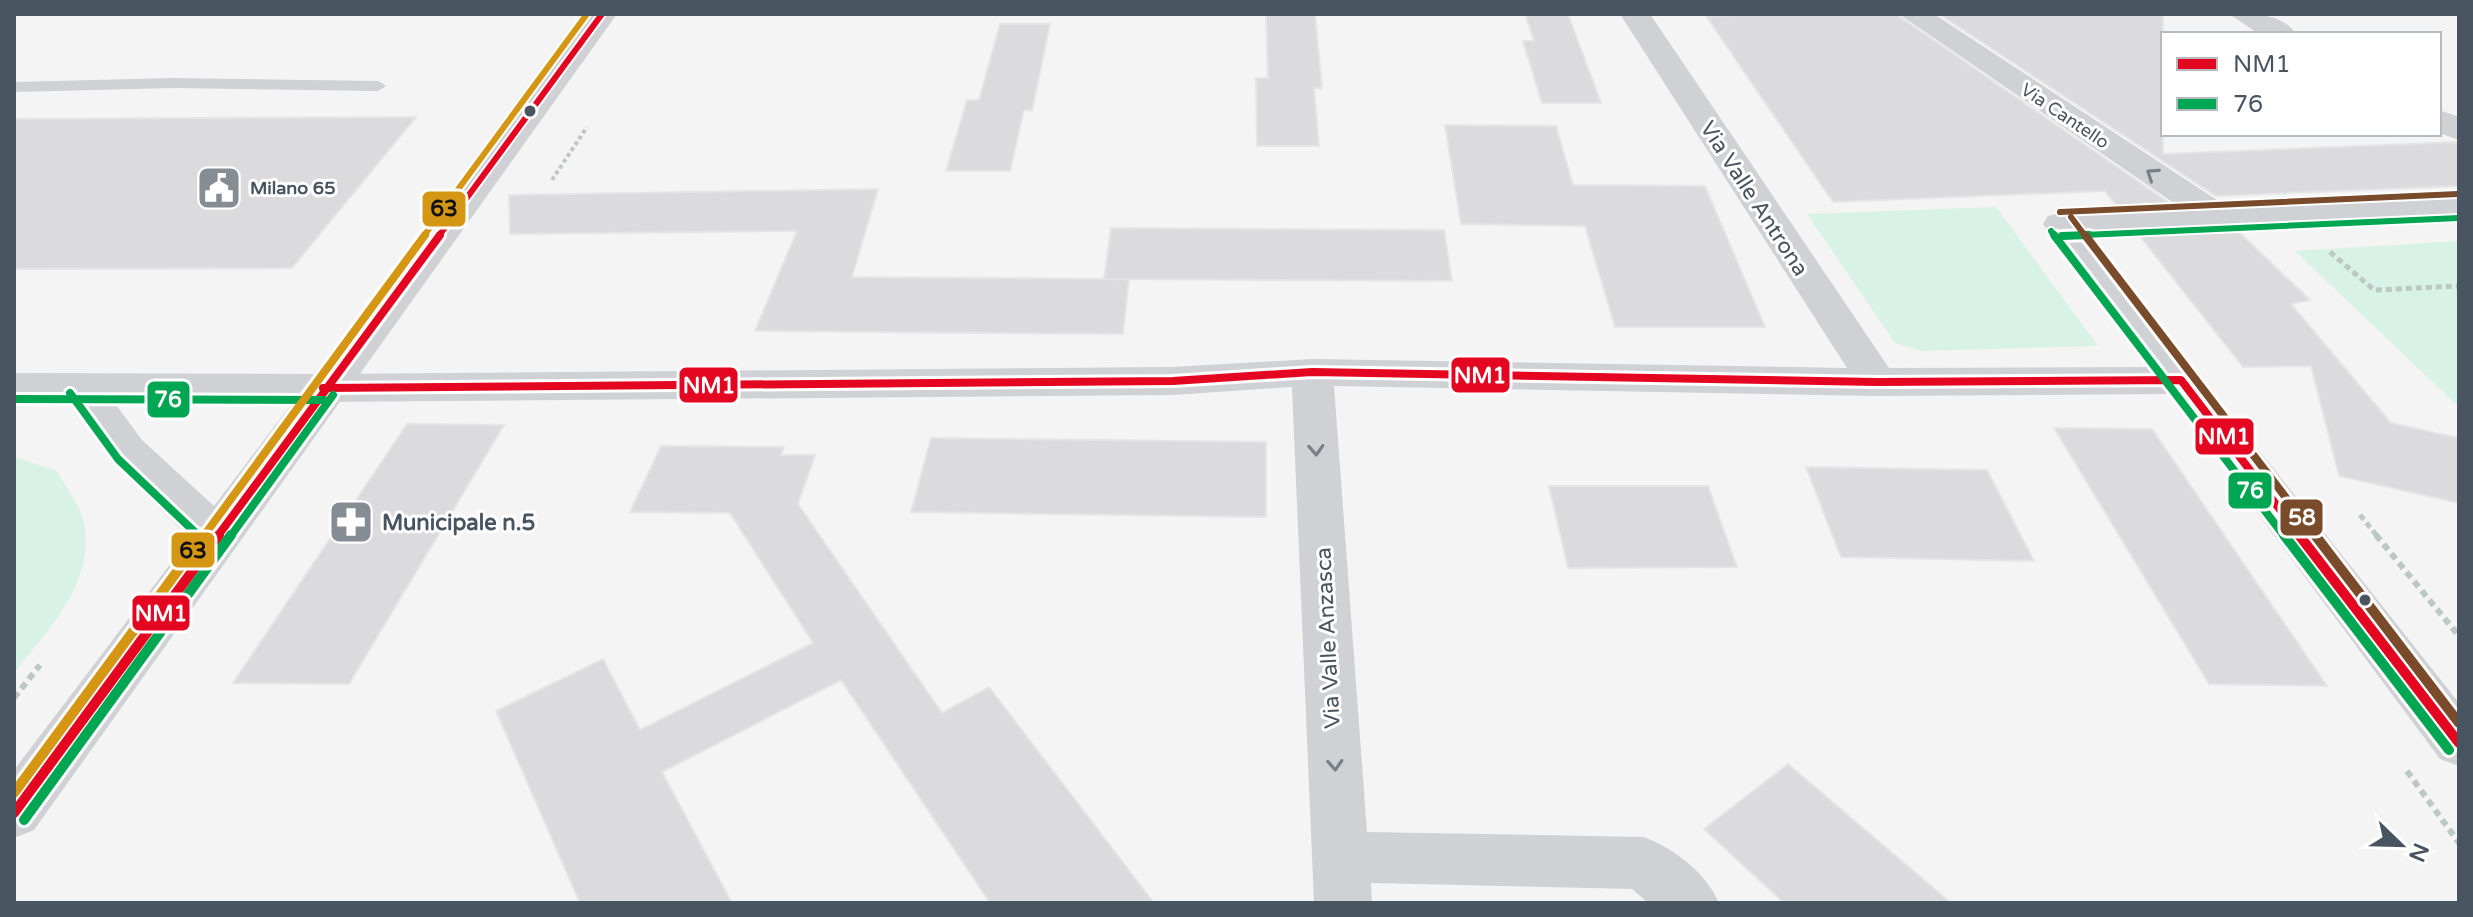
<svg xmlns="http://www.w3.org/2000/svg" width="2473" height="917" font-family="'Varela Round',sans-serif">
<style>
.green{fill:#d8f2e5}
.building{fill:#dbdbdd;stroke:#e5e5e6;stroke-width:2}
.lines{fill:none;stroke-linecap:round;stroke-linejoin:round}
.path-far2{stroke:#bcc8c5;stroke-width:4;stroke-dasharray:4 3;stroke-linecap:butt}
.path-far1{stroke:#bcc8c5;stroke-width:5;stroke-dasharray:6 4;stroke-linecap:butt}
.path{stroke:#bcc8c5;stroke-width:6;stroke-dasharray:7 5;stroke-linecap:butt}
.service{fill:#cfd1d4;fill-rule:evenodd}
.minor{fill:#cfd1d4;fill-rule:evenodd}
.tertiary{fill:#cfd1d4;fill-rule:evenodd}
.bus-1-far2-casing{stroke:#fff;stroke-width:10}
.bus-1-far1-casing{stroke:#fff;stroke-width:14}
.bus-1-casing{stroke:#fff;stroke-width:16}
.bus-2-far2-casing{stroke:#fff;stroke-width:10}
.bus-2-far1-casing{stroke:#fff;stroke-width:14}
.bus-2-casing{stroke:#fff;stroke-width:16}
.bus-3-far2-casing{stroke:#fff;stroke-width:10}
.bus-3-far1-casing{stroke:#fff;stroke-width:14}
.bus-3-casing{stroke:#fff;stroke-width:16}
.bus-4-far2-casing{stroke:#fff;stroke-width:10}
.bus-4-far1-casing{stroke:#fff;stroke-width:14}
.bus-4-casing{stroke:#fff;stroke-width:16}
.bus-1-far2{stroke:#e40520;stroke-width:6}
.bus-1-far1{stroke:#e40520;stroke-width:8}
.bus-1{stroke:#e40520;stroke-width:10}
.bus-2-far2{stroke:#00a651;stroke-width:6}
.bus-2-far1{stroke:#00a651;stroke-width:8}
.bus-2{stroke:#00a651;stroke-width:10}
.bus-3-far2{stroke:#7a4b2a;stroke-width:6}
.bus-3-far1{stroke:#7a4b2a;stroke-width:8}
.bus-3{stroke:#7a4b2a;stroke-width:10}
.bus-4-far2{stroke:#d49613;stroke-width:6}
.bus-4-far1{stroke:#d49613;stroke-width:8}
.bus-4{stroke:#d49613;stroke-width:10}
.oneway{stroke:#788089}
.bus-dot{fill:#495461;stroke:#fff;stroke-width:3}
.labels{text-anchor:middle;stroke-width:6;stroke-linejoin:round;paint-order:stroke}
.far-street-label{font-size:18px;fill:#495461;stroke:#fff}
.far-poi-label{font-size:18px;font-weight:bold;fill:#495461;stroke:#fff;text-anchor:start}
.street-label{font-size:22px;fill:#495461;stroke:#fff}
.poi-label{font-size:22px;font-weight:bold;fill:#495461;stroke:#fff;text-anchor:start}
.line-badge{stroke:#fff;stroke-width:3}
.badge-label{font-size:22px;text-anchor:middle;font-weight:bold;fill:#fff}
.pale-badge-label{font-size:22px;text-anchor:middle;font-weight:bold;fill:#111}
</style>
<rect width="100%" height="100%" fill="#f4f4f4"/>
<g class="green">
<polygon points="1996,207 2098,346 1921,351 1895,343 1807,214"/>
<polygon points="2459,241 2459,407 2295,251"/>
<path d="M 14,457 L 57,471 C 65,486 79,504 83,520 C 98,580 47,631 14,673 Z"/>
</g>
<g class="building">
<polygon points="1266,14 1315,14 1322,88 1314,88 1319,146 1257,146 1256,78 1268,78"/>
<polygon points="1525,14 1568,14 1601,103 1542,103 1523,41 1534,41"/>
<polygon points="1762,14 1896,14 2172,205 2118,208 2105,191 1833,202 1706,16"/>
<polygon points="1939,14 2163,14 2163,154 2456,142 2459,143 2459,186 2216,196"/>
<polygon points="1000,24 1050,24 1032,111 1024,110 1010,171 946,171 967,100 979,100"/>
<polygon points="416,117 292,268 14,269 14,119"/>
<polygon points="1445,125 1556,126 1573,185 1705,186 1765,327 1615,327 1585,226 1461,224"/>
<polygon points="878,189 852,277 1129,279 1123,334 755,331 797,231 510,234 509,195"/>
<polygon points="1111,228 1444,230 1452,281 1104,279"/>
<polygon points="2237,230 2310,300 2291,304 2391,423 2459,438 2459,503 2339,476 2311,366 2243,367 2139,235"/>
<polygon points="407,424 504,425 349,684 233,683"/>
<polygon points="2054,428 2152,429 2327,686 2209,684"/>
<polygon points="931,438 1266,442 1266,517 911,512"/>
<polygon points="661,446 784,447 781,455 815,455 798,504 942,713 989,687 1154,903 990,903 841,680 662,772 732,903 580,903 496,711 603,659 640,730 813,643 730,513 630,512"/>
<polygon points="1806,467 1987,470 2034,561 1841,557"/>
<polygon points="1549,486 1708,486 1737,567 1568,568"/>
<polygon points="1788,764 1951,903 1784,903 1704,829"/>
</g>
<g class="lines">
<polyline class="path-far2" points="552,180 587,127"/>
<g class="path-far1">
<polyline points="2330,252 2374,290 2459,286"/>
<polyline points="2360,515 2378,537"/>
</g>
<g class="path">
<polyline points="2376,535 2459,636"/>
<polyline points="14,698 40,665"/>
<polyline points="2407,771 2459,843"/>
</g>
<polygon class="service" points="174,78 378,81 386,86 378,91 174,88 14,92 14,82"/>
<g class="minor">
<path d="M 1620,14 L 1650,14 L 1889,368 L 2149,367 L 2043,224 L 2048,216 L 2061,213 L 2181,208 L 1899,14 L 1934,14 L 2226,206 L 2459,195 L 2459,217 L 2088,234 L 2459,703 L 2459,766 L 2440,759 L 2169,394 L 1877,396 L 1334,386 L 1367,832 L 1644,837 C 1675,849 1706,873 1719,903 L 1648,903 L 1632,889 L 1371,883 L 1372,903 L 1314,903 L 1292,387 L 1173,395 L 323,402 L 308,398 L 302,388 L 308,378 L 323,374 L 1173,367 L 1312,359 L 1847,368 Z"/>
<path d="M 2229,14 C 2253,14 2281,12 2296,34 L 2259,34 Z"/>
<polygon points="2439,110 2459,117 2459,140 2439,133"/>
</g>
<path class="tertiary" d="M 587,14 L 617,14 L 34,830 L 14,838 L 14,770 L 190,538 L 112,462 L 69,401 L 14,401 L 14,373 L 314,374 ZM 113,401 L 293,402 L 214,506 L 142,440 Z"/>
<g class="bus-1-far2-casing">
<polyline id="bus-1-far2" points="438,237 602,14"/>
</g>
<g class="bus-1-far1-casing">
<g id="bus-1-far1">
<polyline points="323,388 1173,381 1312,372 1877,382 2181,380 2301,537"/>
<polyline points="217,537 440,235"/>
</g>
</g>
<g class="bus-1-casing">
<g id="bus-1">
<polyline points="2299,535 2459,743"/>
<polyline points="14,813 219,535"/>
</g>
</g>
<g class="bus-2-far2-casing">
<g id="bus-2-far2">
<polyline points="2051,231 2055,237"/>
<polyline points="2062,236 2459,218"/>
</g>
</g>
<g class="bus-2-far1-casing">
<g id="bus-2-far1">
<polyline points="2054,235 2285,537"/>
<polyline points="2062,236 2089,235"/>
<polyline points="70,393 118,459 200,537"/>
<polyline points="14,399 323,400"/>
<polyline points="230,537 333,395"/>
</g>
</g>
<g class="bus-2-casing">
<g id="bus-2">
<polyline points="198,535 208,544"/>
<polyline points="2284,535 2449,750"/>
<polyline points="24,820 231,535"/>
</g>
</g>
<g class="bus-3-far2-casing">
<g id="bus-3-far2">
<polyline points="2060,212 2458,194"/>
<polyline points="2071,217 2086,237"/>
</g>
</g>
<g class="bus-3-far1-casing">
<polyline id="bus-3-far1" points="2085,235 2316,537"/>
</g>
<g class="bus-3-casing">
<polyline id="bus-3" points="2315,535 2459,723"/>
</g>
<g class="bus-4-far2-casing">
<polyline id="bus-4-far2" points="423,237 587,14"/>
</g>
<g class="bus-4-far1-casing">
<polyline id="bus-4-far1" points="203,537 425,235"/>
</g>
<g class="bus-4-casing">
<polyline id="bus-4" points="14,793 204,535"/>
</g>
<use href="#bus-1-far2" class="bus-1-far2"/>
<use href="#bus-1-far1" class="bus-1-far1"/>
<use href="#bus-1" class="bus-1"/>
<use href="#bus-2-far2" class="bus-2-far2"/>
<use href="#bus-2-far1" class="bus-2-far1"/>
<use href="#bus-2" class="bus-2"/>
<use href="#bus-3-far2" class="bus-3-far2"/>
<use href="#bus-3-far1" class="bus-3-far1"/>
<use href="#bus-3" class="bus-3"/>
<use href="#bus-4-far2" class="bus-4-far2"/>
<use href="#bus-4-far1" class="bus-4-far1"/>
<use href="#bus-4" class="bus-4"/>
</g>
<defs><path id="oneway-chevron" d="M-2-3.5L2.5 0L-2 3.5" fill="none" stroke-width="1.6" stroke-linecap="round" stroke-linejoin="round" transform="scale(2)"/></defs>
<g class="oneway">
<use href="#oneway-chevron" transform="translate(2152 174) rotate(-146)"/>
<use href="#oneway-chevron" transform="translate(1316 450) rotate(87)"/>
<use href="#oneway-chevron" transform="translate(1335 765) rotate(87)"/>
</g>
<defs>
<g id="civic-square" transform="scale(2.3)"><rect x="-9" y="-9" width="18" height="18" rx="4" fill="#858c94" stroke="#fff"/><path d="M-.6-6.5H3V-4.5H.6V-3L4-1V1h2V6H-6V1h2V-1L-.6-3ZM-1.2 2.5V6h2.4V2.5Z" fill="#fff"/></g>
<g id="pharmacy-square" transform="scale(2.3)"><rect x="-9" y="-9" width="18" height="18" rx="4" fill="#858c94" stroke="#fff"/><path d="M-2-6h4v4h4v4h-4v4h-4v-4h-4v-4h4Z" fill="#fff"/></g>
</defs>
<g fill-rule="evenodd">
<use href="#civic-square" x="219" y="188"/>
<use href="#pharmacy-square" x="351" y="522"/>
</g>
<g class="bus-dot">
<circle cx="530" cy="111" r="7"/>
<circle cx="2365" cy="600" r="7"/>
</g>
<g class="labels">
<g class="far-street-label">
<text transform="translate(2065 116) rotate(34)" y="6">Via Cantello</text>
</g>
<g class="far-poi-label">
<text x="250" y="194">Milano 65</text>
</g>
<g class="street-label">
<text transform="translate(1755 198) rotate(57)" y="8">Via Valle Antrona</text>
<text transform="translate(1327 638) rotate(-93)" y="8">Via Valle Anzasca</text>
</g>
<g class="poi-label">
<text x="382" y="530">Municipale n.5</text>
</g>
</g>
<g class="line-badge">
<rect x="421" y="190" width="46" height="38" rx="8" fill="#d49613"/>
<rect x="1450" y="356" width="61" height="38" rx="8" fill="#e40520"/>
<rect x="678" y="366" width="61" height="38" rx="8" fill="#e40520"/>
<rect x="146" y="380" width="45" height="39" rx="8" fill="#00a651"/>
<rect x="2194" y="417" width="61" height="39" rx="8" fill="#e40520"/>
<rect x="2227" y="471" width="46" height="39" rx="8" fill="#00a651"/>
<rect x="2279" y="498" width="45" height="39" rx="8" fill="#7a4b2a"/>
<rect x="170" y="531" width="46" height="38" rx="8" fill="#d49613"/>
<rect x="131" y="594" width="60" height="38" rx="8" fill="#e40520"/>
</g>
<g class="badge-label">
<text x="1480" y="383">NM1</text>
<text x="709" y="393">NM1</text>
<text x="168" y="407">76</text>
<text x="2224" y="444">NM1</text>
<text x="2250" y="498">76</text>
<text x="2302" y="525">58</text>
<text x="161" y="621">NM1</text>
</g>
<g class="pale-badge-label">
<text x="444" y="216">63</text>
<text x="193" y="558">63</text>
</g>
<rect width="2473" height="917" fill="none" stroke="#495461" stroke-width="32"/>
<rect x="2161" y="32" width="280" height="104" fill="#ffffff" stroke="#b6bbc0" stroke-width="2"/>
<rect x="2177" y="58" width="40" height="12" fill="#e40520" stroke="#b6bbc0" stroke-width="2"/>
<text x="2233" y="72" font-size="24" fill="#495461">NM1</text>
<rect x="2177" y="98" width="40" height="12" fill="#00a651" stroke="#b6bbc0" stroke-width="2"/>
<text x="2233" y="112" font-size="24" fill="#495461">76</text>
<g transform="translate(2401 845) rotate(113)" stroke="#ffffff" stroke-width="6" paint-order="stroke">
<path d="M0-6L14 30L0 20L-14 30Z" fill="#495461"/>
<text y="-12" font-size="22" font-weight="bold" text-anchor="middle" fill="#495461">N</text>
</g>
</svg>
